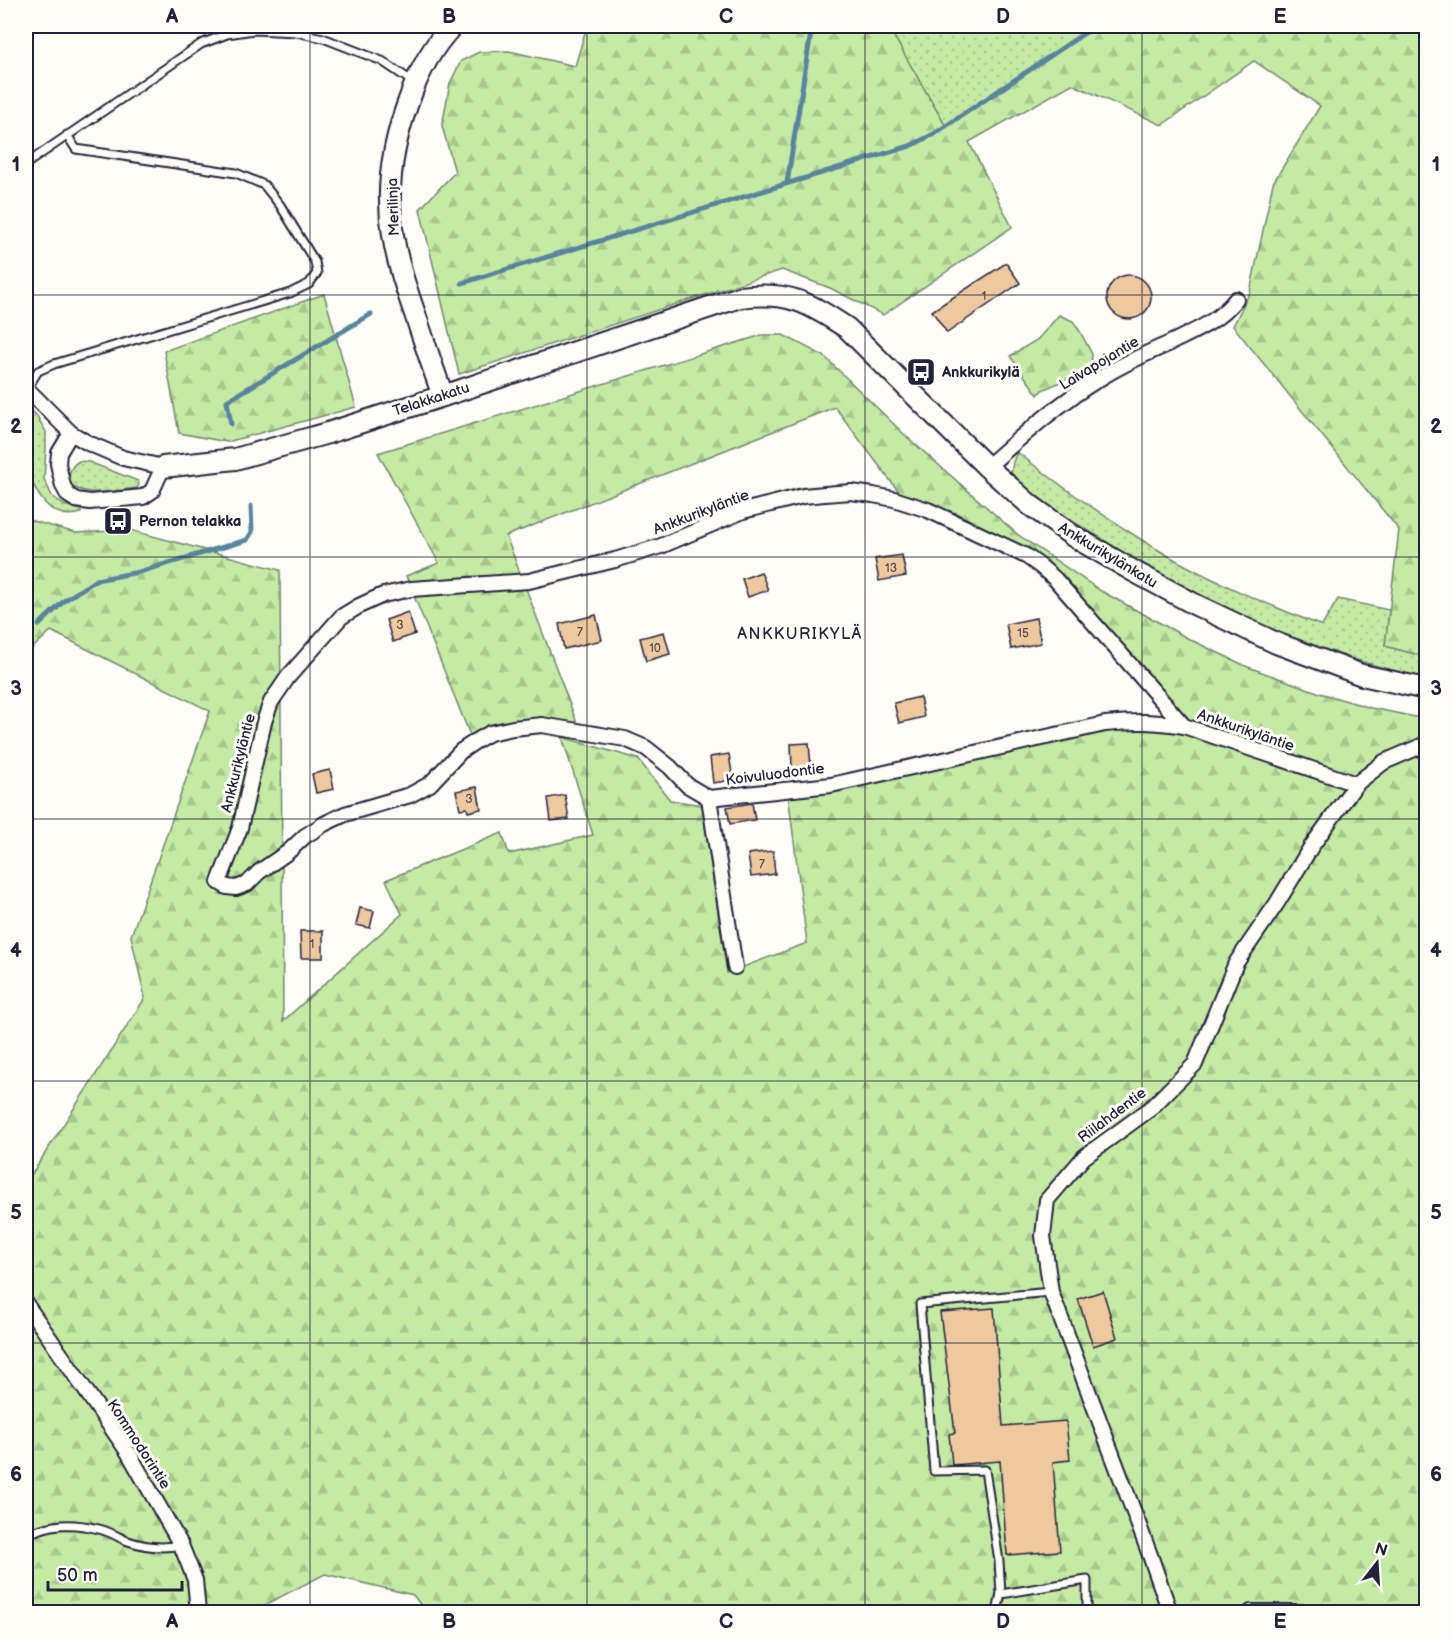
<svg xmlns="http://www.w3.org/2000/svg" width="1452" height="1638" font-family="'Balsamiq Sans',sans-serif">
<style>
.grass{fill:url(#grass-dots);stroke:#738670;stroke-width:1.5}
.forest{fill:url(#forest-firs);stroke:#738670;stroke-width:1.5}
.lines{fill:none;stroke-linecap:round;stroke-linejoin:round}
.stream{stroke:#59849d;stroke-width:5}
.building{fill:#eec89e;stroke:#22223b;stroke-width:1.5}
.lane-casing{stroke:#22223b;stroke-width:11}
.street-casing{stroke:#22223b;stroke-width:18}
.secondary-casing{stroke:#22223b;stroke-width:24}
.lane{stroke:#fdfcf7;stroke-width:7}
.street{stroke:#fdfcf7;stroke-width:14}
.secondary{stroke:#fdfcf7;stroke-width:20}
.grid{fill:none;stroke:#22223b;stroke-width:1.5;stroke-opacity:0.55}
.labels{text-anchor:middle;stroke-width:6;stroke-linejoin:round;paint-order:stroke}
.number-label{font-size:12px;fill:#554c54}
.street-label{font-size:15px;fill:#22223b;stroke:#fdfcf7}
.poi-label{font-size:15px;font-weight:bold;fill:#22223b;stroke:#fdfcf7;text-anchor:start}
.neighbourhood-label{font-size:16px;letter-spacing:1.5px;fill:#22223b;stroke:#fdfcf7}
.neatline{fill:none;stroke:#22223b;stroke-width:2}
.grid-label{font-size:20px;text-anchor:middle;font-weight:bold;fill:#22223b}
</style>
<defs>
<pattern id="grass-dots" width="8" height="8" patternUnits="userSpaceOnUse" patternTransform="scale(1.5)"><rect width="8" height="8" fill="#c4eaa4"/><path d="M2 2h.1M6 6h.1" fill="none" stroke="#a8c88e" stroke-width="1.8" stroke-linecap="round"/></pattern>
<pattern id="forest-firs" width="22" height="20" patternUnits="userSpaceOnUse" patternTransform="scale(1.5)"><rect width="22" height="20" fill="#c4eaa4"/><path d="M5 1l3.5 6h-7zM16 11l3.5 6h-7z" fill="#a8c88e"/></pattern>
</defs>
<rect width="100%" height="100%" fill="#fdfcf7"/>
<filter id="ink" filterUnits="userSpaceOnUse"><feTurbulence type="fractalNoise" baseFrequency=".0167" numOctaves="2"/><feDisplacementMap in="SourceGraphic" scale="12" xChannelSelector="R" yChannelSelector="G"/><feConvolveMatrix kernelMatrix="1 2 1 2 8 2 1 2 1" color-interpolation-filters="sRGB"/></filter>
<g filter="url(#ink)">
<g class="grass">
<polygon points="888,26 1093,26 945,125"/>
<path d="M 26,405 L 37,416 L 46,432 L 46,448 L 44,479 L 52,496 L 64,505 L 81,510 L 81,513 C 49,522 35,493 26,466 Z"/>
<path d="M 1017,452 C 1063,488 1110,521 1160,551 C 1212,582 1267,604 1322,626 L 1338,599 L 1389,610 L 1385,646 L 1426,657 L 1426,679 C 1332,656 1238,621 1154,572 C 1135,560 1115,547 1096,535 C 1067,517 1033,501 1011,474 L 1013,462 Z"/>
<path d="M 79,461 L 89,462 L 138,481 L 139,484 L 137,488 C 122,490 68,501 69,476 C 70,469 73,464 79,461 Z"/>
</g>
<g class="forest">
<polygon points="587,26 888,26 945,125 1093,26 1426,26 1426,657 1385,646 1399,530 1233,326 1250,292 1273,183 1320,106 1254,61 1162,125 1072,84 969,142 1012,227 883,315 830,288 782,270 459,374 420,209 455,172 442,126 450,83 461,61 479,52 509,51 575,66"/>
<polygon points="324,294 356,407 227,442 179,433 164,351"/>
<polygon points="1059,315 1073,321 1079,330 1092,354 1091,369 1042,390 1038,395 1010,356 1038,339"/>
<polygon points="762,335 783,335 824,356 907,437 1017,534 1101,591 1191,640 1248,667 1320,693 1371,708 1426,719 1426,1612 426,1612 413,1595 325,1574 251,1612 26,1612 26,1183 145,998 131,936 210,711 51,631 26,654 26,512 29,520 76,533 130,530 280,570 283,1021 402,914 386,880 502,833 509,854 593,835 562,737 638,759 670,800 702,805 727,973 807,943 788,794 1035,747 1119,729 1174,732 1175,711 1039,561 1009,540 956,513 902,496 835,407 506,536 577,723 470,735 406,576 439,563 378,453"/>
</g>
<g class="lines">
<g class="stream">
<polyline points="787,183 812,26"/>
<polyline points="462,283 910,146 934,134 1095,26"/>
<polyline points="231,424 227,401 371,314"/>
<polyline points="39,625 65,600 96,580 139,572 247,540 252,532 251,506"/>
</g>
</g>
<g class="building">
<polygon points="1006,263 1020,283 947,333 932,311"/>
<circle cx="1129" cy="297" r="22"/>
<polygon points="902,555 906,576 879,581 875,559"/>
<polygon points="761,572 768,590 748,597 742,579"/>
<polygon points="408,612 415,634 393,642 386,620"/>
<polygon points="596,615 602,640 564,649 559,624"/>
<polygon points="1036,618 1041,643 1011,649 1006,624"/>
<polygon points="664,632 670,654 646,661 640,638"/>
<polygon points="920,697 924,717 899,723 894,703"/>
<polygon points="809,743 811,767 792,768 791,744"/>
<polygon points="729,754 733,780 713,783 710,757"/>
<polygon points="330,770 334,789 316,793 312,774"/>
<polygon points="477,787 481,809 468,812 467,808 460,809 456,791"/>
<polygon points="565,795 569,819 551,821 548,798"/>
<polygon points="752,803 755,820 730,824 727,807"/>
<polygon points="773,851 775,874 751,877 748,854"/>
<polygon points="360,908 374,911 370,928 356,925"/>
<polygon points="300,931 323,931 323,958 301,958"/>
<polygon points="1103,1291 1117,1338 1093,1346 1078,1299"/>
<polygon points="994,1308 1003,1426 1066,1421 1070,1460 1053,1462 1060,1551 1007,1555 1000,1461 952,1465 949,1434 955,1433 940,1312"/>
</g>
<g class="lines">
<g class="lane-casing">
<g id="lane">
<polyline points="26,164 201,44 227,34 254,30 296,32 323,38 382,61 413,82"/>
<polyline points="27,389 38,371 54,364 290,293 309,284 317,273 315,262 280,205 264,185 236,173 76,149 67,135"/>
<path d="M 26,1535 C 52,1523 71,1522 99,1529 C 108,1531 117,1536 125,1540 C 144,1547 161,1549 181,1545"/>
<polyline points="1001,1594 1087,1580 1087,1612"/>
<polyline points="997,1612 1001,1594 999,1561 985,1470 934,1471 920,1304 1051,1292"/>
</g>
</g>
<g class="street-casing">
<g id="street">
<polyline points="26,388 71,433 88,443 123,458 163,467 152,491 143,497 90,502 76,500 68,495 63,486 58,464 59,453 71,433"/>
<path d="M 987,467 C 1023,435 1060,402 1102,377 C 1123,364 1145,354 1168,344 C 1194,331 1217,323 1236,299"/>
<path d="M 1184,726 C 1154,721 1135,721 1105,724 L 831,785 L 709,798 L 687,785 L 670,767 L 646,748 L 625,739 L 542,725 L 513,728 L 490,733 L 476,741 L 461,751 L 430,784 L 410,795 L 345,814 L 324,824 L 305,836 L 288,852 L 259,872 L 247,884 L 236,888 L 227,887 L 219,882 L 240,828 L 264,722 L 271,702 L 288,677 L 341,617 L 359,606 L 383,595 L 411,589 L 529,581 L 615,560 L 661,546 L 743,511 L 803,496 L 825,494 L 851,492 L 873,495 L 894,499 L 928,510 L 1026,556 L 1040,566 L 1055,579 L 1184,726 L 1356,784"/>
<polyline points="709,798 735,967"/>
<polyline points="26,1304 128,1452 181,1545 195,1580 198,1612"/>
<polyline points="1170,1612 1150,1555 1051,1292 1043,1236 1047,1200 1084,1157 1150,1109 1195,1064 1236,963 1277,903 1311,847 1356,784 1384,762 1426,744"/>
<polyline points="1251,1612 1303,1612"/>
</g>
</g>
<g class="secondary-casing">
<g id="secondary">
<path d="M 443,396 C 433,369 424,341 415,314 C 406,288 397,262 393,235 C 385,189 393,143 409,100 C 418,74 433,46 452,26"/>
<path d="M 163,467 L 235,459 L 328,433 L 443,396 L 740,297 C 788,291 808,302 847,328 L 987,467 L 1030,505 L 1073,536 L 1135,572 L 1196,605 L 1276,643 L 1362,675 L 1426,689"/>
</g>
</g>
<use href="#lane" class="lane"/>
<use href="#street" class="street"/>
<use href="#secondary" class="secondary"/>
</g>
</g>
<path class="grid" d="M 310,26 L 310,1612M 587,26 L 587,1612M 865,26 L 865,1612M 1142,26 L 1142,1612M 26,295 L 1426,295M 26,557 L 1426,557M 26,819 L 1426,819M 26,1081 L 1426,1081M 26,1343 L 1426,1343"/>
<defs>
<g id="bus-square" transform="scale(1.5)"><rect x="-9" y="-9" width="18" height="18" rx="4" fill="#22223b" stroke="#fdfcf7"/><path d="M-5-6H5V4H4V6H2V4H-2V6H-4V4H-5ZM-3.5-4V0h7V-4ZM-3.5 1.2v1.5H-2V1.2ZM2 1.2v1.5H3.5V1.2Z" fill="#fff"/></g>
</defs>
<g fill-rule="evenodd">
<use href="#bus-square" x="921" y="372"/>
<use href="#bus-square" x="118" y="521"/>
</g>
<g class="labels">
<g class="number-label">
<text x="984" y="300">1</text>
<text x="891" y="572">13</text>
<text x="400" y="629">3</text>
<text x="580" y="636">7</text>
<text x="1023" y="637">15</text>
<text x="655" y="652">10</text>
<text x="469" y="803">3</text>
<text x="762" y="868">7</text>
<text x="312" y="948">1</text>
</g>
<g class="street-label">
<text transform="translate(393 207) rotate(-92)" y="5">Merilinja</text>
<text transform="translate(1099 363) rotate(-31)" y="5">Laivapojantie</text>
<text transform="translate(431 399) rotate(-18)" y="5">Telakkakatu</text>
<text transform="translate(701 512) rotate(-21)" y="5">Ankkurikyläntie</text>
<text transform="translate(1108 555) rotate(31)" y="5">Ankkurikylänkatu</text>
<text transform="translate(1246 730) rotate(19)" y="5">Ankkurikyläntie</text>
<text transform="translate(238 763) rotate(-76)" y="5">Ankkurikyläntie</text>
<text transform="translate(775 774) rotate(-7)" y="5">Koivuluodontie</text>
<text transform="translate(1112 1115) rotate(-37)" y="5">Riilahdentie</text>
<text transform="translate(139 1444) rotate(57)" y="5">Kommodorintie</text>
</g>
<g class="poi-label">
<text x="942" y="377">Ankkurikylä</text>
<text x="139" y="526">Pernon telakka</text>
</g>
<g class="neighbourhood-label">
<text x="800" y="639">ANKKURIKYLÄ</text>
</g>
</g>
<rect width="1452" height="1638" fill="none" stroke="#fdfcf7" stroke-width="66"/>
<g transform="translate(1377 1563) rotate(17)" stroke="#fdfcf7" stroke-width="4.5" paint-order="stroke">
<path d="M0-4.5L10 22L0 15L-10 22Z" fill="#22223b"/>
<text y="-9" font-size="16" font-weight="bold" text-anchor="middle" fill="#22223b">N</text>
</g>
<path d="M48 1581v9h134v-9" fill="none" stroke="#22223b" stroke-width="3"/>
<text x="57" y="1581" font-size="18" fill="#22223b" stroke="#fdfcf7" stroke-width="4.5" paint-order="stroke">50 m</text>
<rect x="33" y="33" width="1386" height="1572" class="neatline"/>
<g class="grid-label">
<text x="172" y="23">A</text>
<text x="449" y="23">B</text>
<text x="726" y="23">C</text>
<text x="1003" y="23">D</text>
<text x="1280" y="23">E</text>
<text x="16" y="171">1</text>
<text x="1436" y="171">1</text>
<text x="16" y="433">2</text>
<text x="1436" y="433">2</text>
<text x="16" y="695">3</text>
<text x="1436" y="695">3</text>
<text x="16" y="957">4</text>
<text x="1436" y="957">4</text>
<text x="16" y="1219">5</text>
<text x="1436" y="1219">5</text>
<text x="16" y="1481">6</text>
<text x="1436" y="1481">6</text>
<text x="172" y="1628">A</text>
<text x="449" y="1628">B</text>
<text x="726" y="1628">C</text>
<text x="1003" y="1628">D</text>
<text x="1280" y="1628">E</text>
</g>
</svg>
